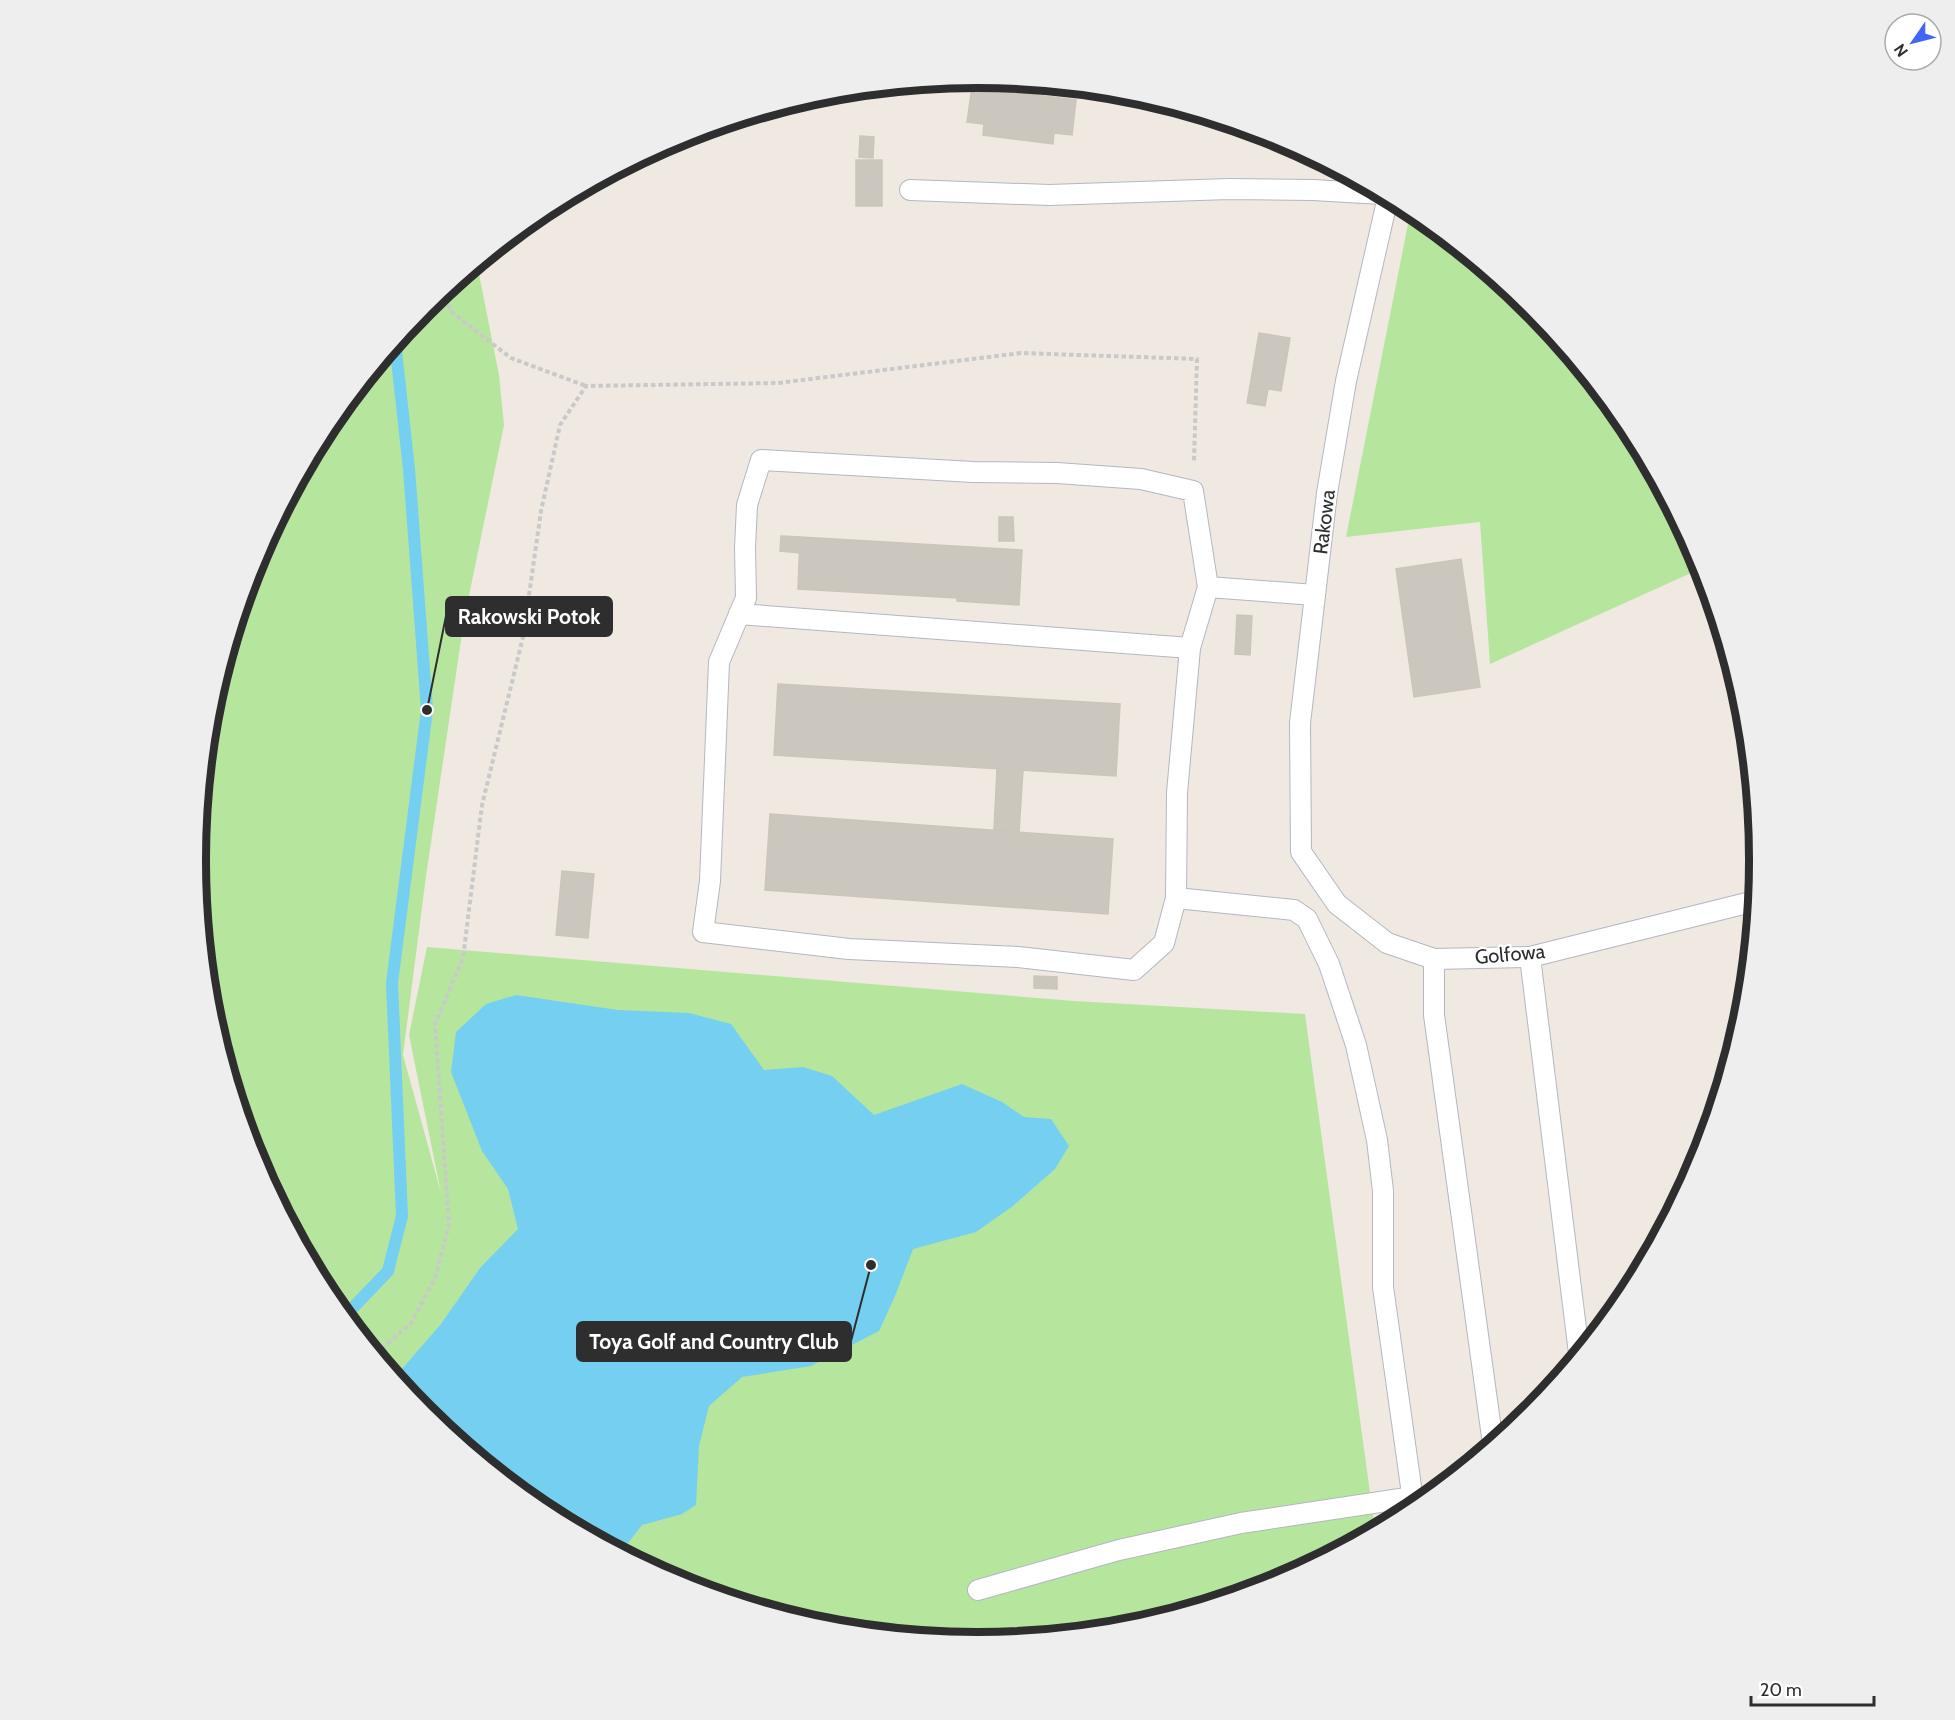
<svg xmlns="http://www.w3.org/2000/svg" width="1955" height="1720" font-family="Cabin,sans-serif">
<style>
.green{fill:#b6e59e}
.water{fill:#75cff0}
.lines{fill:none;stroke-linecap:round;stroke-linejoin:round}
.stream{stroke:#75cff0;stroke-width:12}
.building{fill:#cbc7bf;stroke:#cbc5ba;stroke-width:1.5}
.service-casing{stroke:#b4b7c1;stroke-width:22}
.path{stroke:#c9c9c9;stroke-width:4;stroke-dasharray:4.5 3;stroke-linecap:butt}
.service{stroke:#fff;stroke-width:20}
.labels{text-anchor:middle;stroke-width:4.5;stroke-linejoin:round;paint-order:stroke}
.street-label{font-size:20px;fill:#2e2e2e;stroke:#fff}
.rim{fill:none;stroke:#2e2e2e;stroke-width:8}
.leader{fill:none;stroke:#2e2e2e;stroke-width:2}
.callout-dot{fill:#2e2e2e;stroke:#fff;stroke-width:2}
.callout{fill:#2e2e2e;stroke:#2e2e2e;stroke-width:2}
.callout-label{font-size:21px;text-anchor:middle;font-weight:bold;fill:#fff}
</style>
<rect width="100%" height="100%" fill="#efe9e1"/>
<g class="green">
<polygon points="1411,209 1531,307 1628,426 1702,568 1490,664 1480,522 1346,537"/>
<polygon points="477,264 499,375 504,425 464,620 426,876 403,1055 441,1193 409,1035 427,947 1074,1001 1305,1014 1375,1530 1276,1583 1130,1627 977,1642 825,1627 678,1582 543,1510 424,1413 327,1294 255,1159 210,1012 196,860 211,707 255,560 327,425 425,307"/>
</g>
<polygon class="water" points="516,995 618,1010 689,1013 731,1024 764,1070 803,1067 832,1076 874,1115 962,1084 1002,1102 1024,1117 1051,1119 1069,1146 1055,1169 1013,1206 976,1232 913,1249 895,1296 879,1331 811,1366 742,1377 709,1406 699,1446 696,1505 682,1514 642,1525 621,1552 543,1510 424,1413 395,1377 441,1324 480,1268 518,1229 508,1189 482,1151 451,1072 456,1032 486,1004"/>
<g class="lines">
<polyline class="stream" points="345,1316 388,1271 402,1216 392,983 427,710 409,469 395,342"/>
</g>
<g class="building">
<polygon points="972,87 1076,100 1072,135 1054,133 1053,144 983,135 984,124 967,122"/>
<polygon points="860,136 874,137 873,158 859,157"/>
<rect x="856" y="160" width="26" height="46"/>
<polygon points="1259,333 1290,338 1281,391 1250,386"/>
<polygon points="1250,386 1268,389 1265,406 1247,403"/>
<polygon points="999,517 1013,517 1014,541 999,541"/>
<polygon points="781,536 800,537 800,553 780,551"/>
<polygon points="800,537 1022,550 1019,605 957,601 957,598 798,589"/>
<polygon points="1461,559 1480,687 1414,697 1396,569"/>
<polygon points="1237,615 1252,616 1250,655 1235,654"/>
<polygon points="778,684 1120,704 1116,776 774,755"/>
<polygon points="997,769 1023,770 1019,832 994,830"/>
<polygon points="770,814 1113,839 1108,914 765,890"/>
<polygon points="562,871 594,874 588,938 556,935"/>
<polygon points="1034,976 1057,977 1057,989 1034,988"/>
</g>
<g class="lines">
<g class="service-casing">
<g id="service">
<polyline points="910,190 1049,195 1229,189 1313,190 1382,194"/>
<polyline points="1388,197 1346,381 1327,493 1300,723 1301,852 1337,904 1387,943 1434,959 1530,957 1755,901"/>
<polyline points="1208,587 1193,491 1141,479 1057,473 973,472 761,460 747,505 745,548 746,598 719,662 710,881 703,932 849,949 1018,957 1134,970 1164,943 1176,898 1177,793 1190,648 1208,587 1315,595"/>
<polyline points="739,614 1190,648"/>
<polyline points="1176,898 1294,910 1307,919 1329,964 1356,1045 1377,1140 1383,1191 1383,1287 1414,1508"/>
<polyline points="1530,957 1579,1353"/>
<polyline points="1434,959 1434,1015 1493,1444"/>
<polyline points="978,1590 1119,1550 1241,1523 1413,1497"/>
</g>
</g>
<g class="path">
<polyline points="446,290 450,311 511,358 586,386"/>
<polyline points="376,1354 411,1323 435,1278 449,1225 435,1024 463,958 482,805 523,637 541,511 560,425 586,386 778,383 1021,353 1197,359 1194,461"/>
</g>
<use href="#service" class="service"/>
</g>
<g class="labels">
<g class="street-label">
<text transform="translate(1324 522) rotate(-83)" y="7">Rakowa</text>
<text transform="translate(1510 954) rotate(-5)" y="7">Golfowa</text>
</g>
</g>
<path d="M0 0H1955V1720H0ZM977 88H978A771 771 0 0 1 1749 859V861A771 771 0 0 1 978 1632H977A771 771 0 0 1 206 861V859A771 771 0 0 1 977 88Z" fill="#eee" fill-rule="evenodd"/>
<path class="rim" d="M977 88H978A771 771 0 0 1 1749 859V861A771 771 0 0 1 978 1632H977A771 771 0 0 1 206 861V859A771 771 0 0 1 977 88Z"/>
<path class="leader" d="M427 710L446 616M871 1265L851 1341"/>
<g class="callout-dot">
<circle cx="427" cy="710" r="6"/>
<circle cx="871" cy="1265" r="6"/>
</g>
<g class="callout">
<rect x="446" y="597" width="166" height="39" rx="6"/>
<rect x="577" y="1322" width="274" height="39" rx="6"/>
</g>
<g class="callout-label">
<text x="529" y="624">Rakowski Potok</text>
<text x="714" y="1349">Toya Golf and Country Club</text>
</g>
<g transform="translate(1913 42) rotate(235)"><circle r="28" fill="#ffffff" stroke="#ababab" stroke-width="1.5"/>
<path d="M0-4.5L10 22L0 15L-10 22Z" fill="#4264fb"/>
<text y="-9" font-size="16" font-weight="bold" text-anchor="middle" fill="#2e2e2e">N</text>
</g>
<path d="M1751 1696v9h123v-9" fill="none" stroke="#2e2e2e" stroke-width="3"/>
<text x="1760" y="1696" font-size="18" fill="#2e2e2e" stroke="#ffffff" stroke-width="4.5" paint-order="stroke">20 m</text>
</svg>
